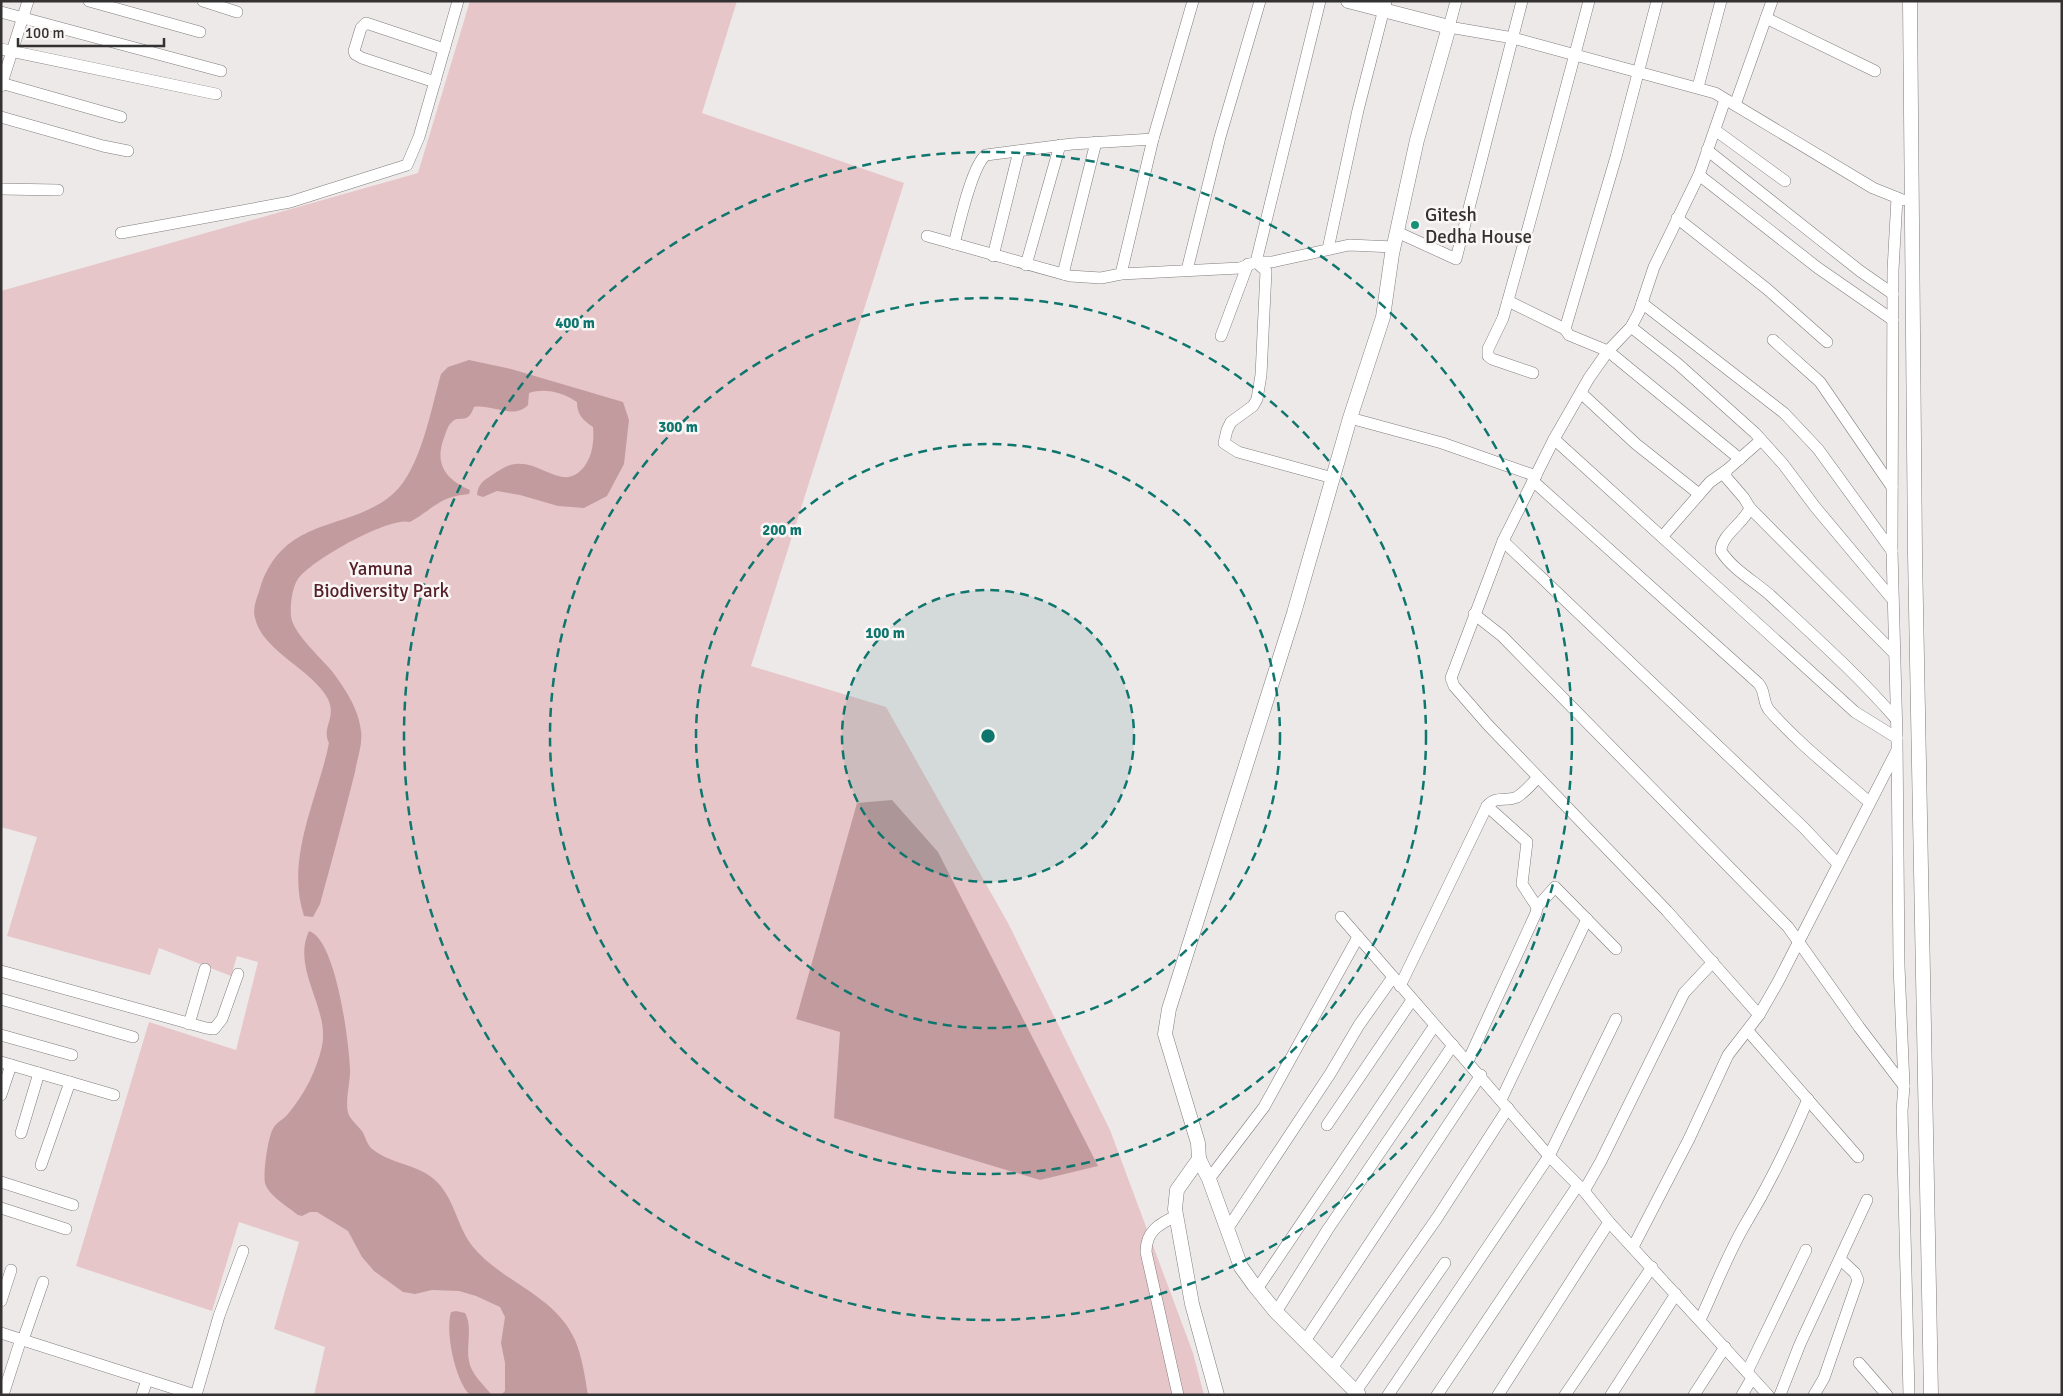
<svg xmlns="http://www.w3.org/2000/svg" width="2063" height="1396" font-family="Signika,sans-serif">
<style>
.green{fill:#e6c6c9}
.water{fill:#c29b9f}
.lines{fill:none;stroke-linecap:round;stroke-linejoin:round}
.minor-casing{stroke:#807c7c;stroke-width:12}
.tertiary-casing{stroke:#807c7c;stroke-width:15}
.minor{stroke:#fff;stroke-width:11}
.tertiary{stroke:#fff;stroke-width:14}
.ring{fill:none;stroke:#0f766e;stroke-width:2.5;stroke-dasharray:9 6}
.poi-dot{fill:#179277;stroke:#fbf6f6;stroke-width:2}
.labels{text-anchor:middle;stroke-width:5;stroke-linejoin:round;paint-order:stroke}
.poi-label{font-size:19px;fill:#333131;stroke:#fbf6f6;text-anchor:start}
.park-label{font-size:19px;fill:#531f28;stroke:#fbf6f6}
.centre{fill:#0f766e;stroke:#fbf6f6;stroke-width:2.5}
.ring-label{font-size:15px;text-anchor:middle;font-weight:bold;fill:#0f766e;stroke:#fbf6f6;stroke-width:5;stroke-linejoin:round;paint-order:stroke}
</style>
<rect width="100%" height="100%" fill="#eee9e9"/>
<polygon class="green" points="470,1 737,1 702,113 904,183 751,666 886,707 1008,923 1110,1130 1193,1353 1204,1395 314,1395 325,1347 274,1329 299,1242 239,1222 212,1311 76,1266 149,1022 236,1050 258,962 237,956 231,976 159,948 150,975 7,936 37,837 1,827 1,291 418,173"/>
<g class="water">
<path d="M 469,360 L 511,369 L 623,402 L 629,420 L 624,464 L 607,496 L 584,508 L 558,506 L 520,495 L 497,491 L 483,497 L 477,495 C 478,484 483,481 492,475 C 499,471 508,464 516,464 C 543,461 565,495 586,464 C 593,453 594,440 593,427 C 583,420 577,415 577,402 C 562,392 545,388 529,393 L 528,405 C 514,420 492,404 474,407 C 467,427 459,413 451,423 C 447,427 446,433 444,438 C 434,464 446,480 470,490 L 469,494 C 438,497 435,508 410,522 C 390,516 311,560 298,579 C 292,587 290,606 291,616 C 292,632 321,658 331,670 C 344,687 359,709 361,731 C 363,744 357,759 355,772 C 344,816 332,860 320,904 L 313,917 L 304,916 C 285,858 318,798 329,743 C 321,727 337,719 328,699 C 312,669 262,651 255,618 C 252,607 258,596 261,585 C 286,514 351,532 394,493 C 421,468 431,409 441,374 L 448,367 Z"/>
<polygon points="892,800 938,852 1098,1166 1040,1180 834,1118 840,1032 796,1019 857,803"/>
<path d="M 309,931 C 336,939 349,1042 350,1069 C 351,1081 343,1107 350,1117 C 353,1122 358,1126 362,1131 C 365,1136 367,1144 371,1148 C 389,1164 418,1164 435,1180 C 453,1196 457,1224 470,1243 C 499,1282 554,1293 575,1340 C 582,1356 585,1377 588,1395 L 501,1395 L 505,1391 L 505,1363 L 501,1343 L 505,1317 L 500,1307 L 476,1296 L 459,1291 L 432,1290 L 415,1294 L 403,1292 L 374,1271 L 362,1257 L 348,1231 L 317,1212 L 310,1212 L 302,1216 L 298,1215 C 288,1207 268,1195 265,1183 C 263,1173 268,1135 274,1127 C 277,1122 284,1119 288,1114 C 304,1095 317,1070 322,1046 C 330,1008 291,969 309,931 Z"/>
<path d="M 456,1311 L 465,1313 C 473,1328 466,1344 469,1361 C 471,1374 483,1384 491,1394 L 495,1395 L 470,1395 C 455,1381 445,1331 451,1312 Z"/>
</g>
<g class="lines">
<g class="minor-casing">
<g id="minor">
<polyline points="89,1 200,32"/>
<polyline points="203,1 237,12"/>
<polyline points="1456,1 1449,27 1513,38 1715,93 1873,188 1903,200"/>
<polyline points="1657,1 1616,157 1565,329 1569,335 1608,351 1740,459"/>
<polyline points="1,12 221,71"/>
<polyline points="1766,18 1875,71"/>
<polyline points="1,49 216,94"/>
<polyline points="435,82 362,58 355,54 354,51 361,28 366,23 444,49"/>
<polyline points="1,83 121,117"/>
<polyline points="1,86 28,1"/>
<polyline points="1698,87 1721,1"/>
<polyline points="1725,100 1699,175 1654,267 1639,312 1631,327 1608,351 1589,378 1554,439 1503,541 1451,678 1454,686 1488,725 1667,911 1759,1015"/>
<polyline points="1735,105 1772,1"/>
<polyline points="1,117 103,146 128,151"/>
<polyline points="1715,130 1785,181"/>
<polyline points="1707,150 1860,271 1893,294"/>
<polyline points="1699,175 1818,268 1893,320"/>
<polyline points="1,189 58,190"/>
<polyline points="1897,198 1893,270 1892,551 1897,738 1899,966 1904,1086 1902,1111 1909,1395"/>
<polyline points="1677,218 1767,289 1827,342"/>
<polyline points="1397,232 1456,259 1522,1"/>
<polyline points="121,233 290,202 407,165 419,137 458,1"/>
<polyline points="927,236 1070,276 1101,278 1121,274 1240,268 1256,262 1320,1"/>
<path d="M 954,244 C 959,225 972,165 986,155 L 1072,144 L 1153,139"/>
<polyline points="1328,249 1358,110 1386,1"/>
<polyline points="993,256 1019,151"/>
<polyline points="1256,262 1266,271 1261,375 1257,399 1253,406 1231,422 1227,430 1224,443 1238,452 1333,478"/>
<polyline points="1256,262 1272,262 1349,245 1394,247"/>
<polyline points="1026,265 1060,145"/>
<polyline points="1187,270 1220,137 1260,1"/>
<polyline points="1063,274 1096,142"/>
<polyline points="1121,274 1153,139 1193,1"/>
<polyline points="1508,301 1565,329"/>
<polyline points="1642,303 1784,413 1818,449 1892,551"/>
<polyline points="1631,327 1678,364 1755,433 1783,464 1816,508 1893,600"/>
<polyline points="1221,336 1248,264"/>
<polyline points="1773,340 1820,382 1892,487"/>
<path d="M 1533,373 L 1492,359 L 1488,356 L 1488,349 L 1503,318 C 1533,212 1561,107 1589,1"/>
<polyline points="1581,393 1636,444 1699,494"/>
<polyline points="1350,418 1442,443 1536,476"/>
<polyline points="1554,439 1855,712 1897,738"/>
<path d="M 1761,440 L 1727,470 L 1725,476 L 1744,498 L 1750,508 C 1744,523 1721,535 1721,551 C 1732,569 1754,581 1770,595 C 1813,635 1857,674 1896,719"/>
<path d="M 1533,481 L 1758,683 C 1766,691 1762,701 1769,710 C 1799,744 1835,772 1869,802"/>
<polyline points="1750,508 1894,653"/>
<polyline points="1662,537 1710,482 1727,470"/>
<polyline points="1503,541 1804,828 1838,864"/>
<polyline points="1474,614 1502,636 1788,927 1859,1027 1904,1086"/>
<polyline points="1537,907 1555,887 1616,949"/>
<polyline points="1341,917 1549,1156 1584,1191 1609,1222 1768,1395"/>
<polyline points="1,971 206,1028 214,1029 222,1019 238,974"/>
<path d="M 1400,986 L 1487,806 C 1496,795 1506,802 1517,797 C 1525,792 1532,784 1538,777"/>
<polyline points="1,999 133,1037"/>
<polyline points="189,1024 205,969"/>
<polyline points="1748,1031 1858,1157"/>
<polyline points="1,1035 72,1055"/>
<polyline points="1468,1061 1536,913 1537,907 1522,884 1527,842 1487,806"/>
<polyline points="1,1062 114,1095"/>
<polyline points="1,1095 11,1065"/>
<polyline points="1501,1100 1587,919"/>
<polyline points="1327,1125 1412,1000"/>
<polyline points="21,1133 39,1073"/>
<polyline points="41,1165 70,1082"/>
<polyline points="1209,1179 1264,1107 1358,937"/>
<polyline points="1,1182 73,1205"/>
<polyline points="1584,1191 1601,1161 1684,993 1713,962"/>
<polyline points="1,1208 66,1229"/>
<path d="M 1176,1216 C 1159,1224 1146,1231 1146,1252 L 1178,1395"/>
<polyline points="1228,1228 1330,1074 1359,1025 1393,977"/>
<polyline points="1633,1247 1689,1139 1728,1055 1759,1015 1778,982 1896,752"/>
<polyline points="1257,1289 1435,1025"/>
<polyline points="1,1301 11,1270"/>
<polyline points="1276,1312 1328,1229 1453,1045"/>
<path d="M 1700,1320 C 1715,1288 1728,1253 1746,1223 C 1770,1183 1790,1142 1808,1099"/>
<polyline points="1,1333 195,1395"/>
<polyline points="23,1340 43,1282"/>
<polyline points="1305,1341 1481,1075"/>
<polyline points="1859,1363 1887,1395"/>
<polyline points="1332,1368 1437,1218 1508,1108"/>
<polyline points="1747,1372 1806,1250"/>
<polyline points="1356,1391 1445,1263"/>
<polyline points="3,1395 21,1339"/>
<polyline points="142,1395 147,1380"/>
<polyline points="196,1395 219,1316 243,1251"/>
<polyline points="1388,1395 1549,1156 1616,1019"/>
<polyline points="1437,1395 1578,1185"/>
<polyline points="1498,1395 1609,1222"/>
<polyline points="1565,1395 1652,1267"/>
<polyline points="1611,1395 1676,1294"/>
<polyline points="1694,1395 1725,1347"/>
<polyline points="1742,1395 1752,1378"/>
<polyline points="1780,1395 1800,1344 1867,1200"/>
<polyline points="1814,1395 1824,1378 1858,1280 1855,1273 1840,1259"/>
</g>
</g>
<g class="tertiary-casing">
<g id="tertiary">
<polyline points="1910,1 1915,554 1931,1395"/>
<polyline points="1199,1159 1209,1179 1241,1267 1254,1285 1276,1312 1359,1395"/>
<polyline points="1217,1395 1192,1304 1175,1209 1177,1190 1199,1159 1198,1143 1165,1034 1169,1009 1294,613 1350,418 1383,317 1392,254 1417,140 1449,27 1348,1"/>
</g>
</g>
<use href="#minor" class="minor"/>
<use href="#tertiary" class="tertiary"/>
</g>
<circle cx="988" cy="736" r="146" fill="#0f766e" fill-opacity=".12"/>
<g class="ring">
<circle cx="988" cy="736" r="146"/>
<circle cx="988" cy="736" r="292"/>
<circle cx="988" cy="736" r="438"/>
<circle cx="988" cy="736" r="584"/>
</g>
<circle class="poi-dot" cx="1415" cy="225" r="5"/>
<g class="labels">
<g class="poi-label">
<text x="1425" y="221">Gitesh<tspan x="1425" dy="22">Dedha House</tspan></text>
</g>
<g class="park-label">
<text x="381" y="575">Yamuna<tspan x="381" dy="22">Biodiversity Park</tspan></text>
</g>
</g>
<circle cx="988" cy="736" r="8" class="centre"/>
<g class="ring-label">
<text x="575" y="328">400 m</text>
<text x="678" y="432">300 m</text>
<text x="782" y="535">200 m</text>
<text x="885" y="638">100 m</text>
</g>
<rect width="2063" height="1396" fill="none" stroke="#333131" stroke-width="5"/>
<path d="M18 38v8h146v-8" fill="none" stroke="#333131" stroke-width="2.5"/>
<text x="25" y="38" font-size="15" fill="#333131" stroke="#fbf6f6" stroke-width="4" paint-order="stroke">100 m</text>
</svg>
